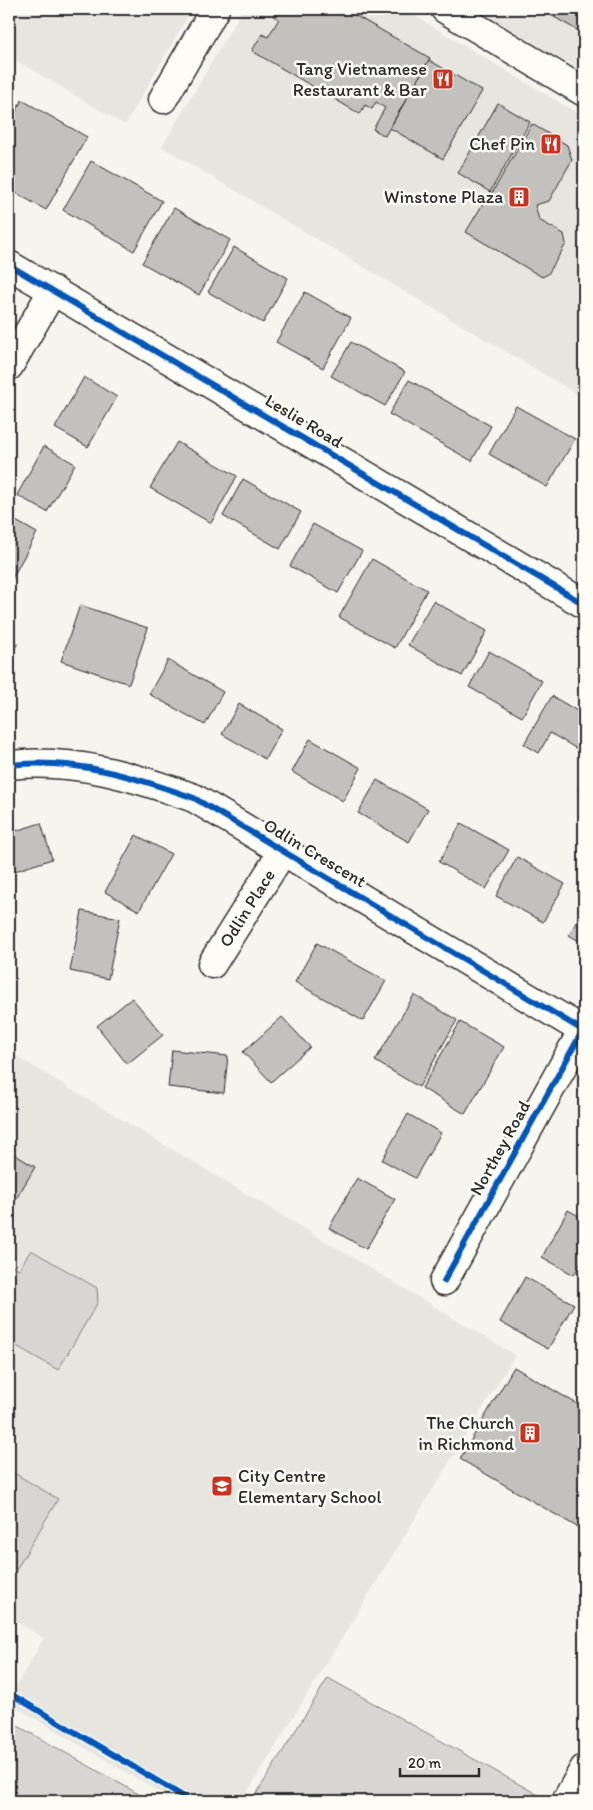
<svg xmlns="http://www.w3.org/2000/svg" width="593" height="1810" font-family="Itim,sans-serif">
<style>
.built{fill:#e6e5e0}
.green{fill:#d7d6d2;stroke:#81807e}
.building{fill:#c2c1be;stroke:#2b2b2b}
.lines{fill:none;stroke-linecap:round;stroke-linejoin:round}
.minor-casing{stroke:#2b2b2b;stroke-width:31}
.minor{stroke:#fdfcf7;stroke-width:28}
.cycleway-casing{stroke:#fdfcf7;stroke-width:9}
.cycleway{stroke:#0057b8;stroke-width:6}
.labels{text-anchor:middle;stroke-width:5;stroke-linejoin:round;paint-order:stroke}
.poi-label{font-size:18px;fill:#2b2b2b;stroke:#fdfcf7;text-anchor:end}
.street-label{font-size:18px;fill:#2b2b2b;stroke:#fdfcf7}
</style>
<rect width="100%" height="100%" fill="#f5f4ef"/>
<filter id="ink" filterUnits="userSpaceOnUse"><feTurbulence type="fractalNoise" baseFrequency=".02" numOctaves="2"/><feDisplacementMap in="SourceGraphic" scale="10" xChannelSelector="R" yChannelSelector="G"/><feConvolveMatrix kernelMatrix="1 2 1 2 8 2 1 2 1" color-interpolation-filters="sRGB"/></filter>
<g filter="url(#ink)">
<g class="built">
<polygon points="9,9 192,9 125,125 9,56"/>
<polygon points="243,9 403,9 584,117 584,398 162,147"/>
<polygon points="474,9 584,9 584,73 574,67"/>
<polygon points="9,1052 515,1355 242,1801 175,1801 9,1703 9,1698 44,1638 9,1617"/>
</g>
<g class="green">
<polygon points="31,1250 97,1288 98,1302 58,1370 13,1344 9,1350 9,1268 11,1265 19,1269"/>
<polygon points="9,1470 58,1499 9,1582"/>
<polygon points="328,1678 544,1798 542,1801 252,1801"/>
<polygon points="9,1721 151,1801 9,1801"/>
</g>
<g class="building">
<polygon points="277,9 344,9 430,58 385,136 373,129 385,108 376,102 372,109 365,105 360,114 252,51 262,34 268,37 279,19 273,16"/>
<polygon points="540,9 584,9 584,34"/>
<polygon points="429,60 482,91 443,159 390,128"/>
<polygon points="22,100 87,137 46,210 9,189 9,123"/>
<polygon points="498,103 530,122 490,192 458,173"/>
<polygon points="532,124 567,145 572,160 549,201 535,205 539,220 564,234 566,244 548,274 542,277 466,232 490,192 492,193"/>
<polygon points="91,161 162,201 134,251 63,210"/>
<polygon points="174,208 230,240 199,295 142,263"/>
<polygon points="234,247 288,278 263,323 208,292"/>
<polygon points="305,292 351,318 323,368 276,342"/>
<polygon points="351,342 405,372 385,406 331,376"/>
<polygon points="84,377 117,397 88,447 55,428"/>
<polygon points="409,380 491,426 472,461 389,414"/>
<polygon points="516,406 575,439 547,487 489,454"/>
<polygon points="177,442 237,476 211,523 150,488"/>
<polygon points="44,446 75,464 47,512 17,495"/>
<polygon points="243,479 301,512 280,549 223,516"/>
<polygon points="9,517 37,533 9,584"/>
<polygon points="313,524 362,551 338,593 290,566"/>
<polygon points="372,559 427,590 395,648 339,617"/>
<polygon points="433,601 487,631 462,676 408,645"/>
<polygon points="80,605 148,628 129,684 61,661"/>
<polygon points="9,638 18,643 9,658"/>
<polygon points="489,651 542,681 522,717 469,687"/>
<polygon points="168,660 223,692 205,725 149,694"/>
<polygon points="552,696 579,712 584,703 584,753 550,733 539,753 524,744"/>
<polygon points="239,704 282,729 265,759 222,734"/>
<polygon points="310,739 361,768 343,801 292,772"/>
<polygon points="584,779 584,794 578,790"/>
<polygon points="377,780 428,809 409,842 358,813"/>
<polygon points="41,823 52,859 9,873 9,833"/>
<polygon points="461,823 509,850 486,889 439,862"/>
<polygon points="136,835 171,854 139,911 105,892"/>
<polygon points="517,857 565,884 543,922 496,896"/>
<polygon points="584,908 584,944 569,935"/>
<polygon points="82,911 120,918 108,979 70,971"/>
<polygon points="317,943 386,981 363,1021 295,982"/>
<polygon points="414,995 457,1020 419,1087 375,1061"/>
<polygon points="132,998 163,1035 127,1064 97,1026"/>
<polygon points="282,1017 310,1047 271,1082 243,1052"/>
<polygon points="460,1022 504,1047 465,1114 422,1088"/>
<polygon points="172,1050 228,1056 224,1093 168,1087"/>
<polygon points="408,1114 441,1133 415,1178 382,1160"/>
<polygon points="9,1151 35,1167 9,1211"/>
<polygon points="357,1178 395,1199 366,1249 329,1228"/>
<polygon points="568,1210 584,1219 584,1257 574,1275 542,1257"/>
<polygon points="9,1239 13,1242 9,1250"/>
<polygon points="525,1277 574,1304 548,1349 500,1322"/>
<polygon points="514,1367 584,1408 584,1531 460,1459"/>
</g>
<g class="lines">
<g class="minor-casing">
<g id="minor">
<polyline points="445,9 584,92"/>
<polyline points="163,99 215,9"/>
<polyline points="9,265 584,604"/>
<polyline points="9,366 53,290"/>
<path d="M 9,765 C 75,758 132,776 194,798 L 584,1031"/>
<path id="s1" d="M 212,964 L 283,851"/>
<polyline points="444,1281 583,1030"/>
<polyline points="566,1801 584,1769"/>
</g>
</g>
<use href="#minor" class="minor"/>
<g class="cycleway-casing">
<g id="cycleway">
<polyline points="9,265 584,604"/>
<path d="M 9,765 C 75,758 132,776 194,798 L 584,1031"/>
<polyline points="444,1281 583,1030"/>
<polyline points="9,1693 191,1801"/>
</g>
</g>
<use href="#cycleway" class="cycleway"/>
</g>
</g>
<defs>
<g id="restaurant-square" transform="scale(1.125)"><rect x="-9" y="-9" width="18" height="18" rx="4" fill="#c8321e" stroke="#fdfcf7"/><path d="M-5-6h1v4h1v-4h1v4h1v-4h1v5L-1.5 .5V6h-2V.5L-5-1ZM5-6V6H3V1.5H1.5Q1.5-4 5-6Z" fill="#fff"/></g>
<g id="building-square" transform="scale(1.125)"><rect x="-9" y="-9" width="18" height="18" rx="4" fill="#c8321e" stroke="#fdfcf7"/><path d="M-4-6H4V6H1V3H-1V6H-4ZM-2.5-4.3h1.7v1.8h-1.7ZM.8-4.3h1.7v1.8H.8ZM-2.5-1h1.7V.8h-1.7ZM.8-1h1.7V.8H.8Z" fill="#fff"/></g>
<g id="school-square" transform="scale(1.125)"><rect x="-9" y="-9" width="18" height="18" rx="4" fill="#c8321e" stroke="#fdfcf7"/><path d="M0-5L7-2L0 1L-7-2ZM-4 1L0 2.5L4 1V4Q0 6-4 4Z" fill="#fff"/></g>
</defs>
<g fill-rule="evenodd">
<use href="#restaurant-square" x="443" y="79"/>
<use href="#restaurant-square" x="551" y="144"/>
<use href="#building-square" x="519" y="197"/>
<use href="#building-square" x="530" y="1433"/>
<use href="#school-square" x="222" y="1486"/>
</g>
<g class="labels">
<g class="poi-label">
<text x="427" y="75">Tang Vietnamese<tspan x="427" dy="21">Restaurant &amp; Bar</tspan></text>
<text x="535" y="150">Chef Pin</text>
<text x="503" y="203">Winstone Plaza</text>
<text x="514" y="1429">The Church<tspan x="514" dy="21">in Richmond</tspan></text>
<text x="238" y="1482" text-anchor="start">City Centre<tspan x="238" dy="21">Elementary School</tspan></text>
</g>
<g class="street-label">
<text transform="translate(304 421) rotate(31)" y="6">Leslie Road</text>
<text transform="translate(315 853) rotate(31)" y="6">Odlin Crescent</text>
<text dy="6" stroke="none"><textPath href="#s1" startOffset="66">Odlin Place</textPath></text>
<text transform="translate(500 1148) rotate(-61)" y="6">Northey Road</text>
</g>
</g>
<rect width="593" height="1810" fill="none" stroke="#fdfcf7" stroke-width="30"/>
<rect x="15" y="15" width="563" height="1780" fill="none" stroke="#2b2b2b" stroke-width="2" filter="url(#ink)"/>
<path d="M400 1768v8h79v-8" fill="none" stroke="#2b2b2b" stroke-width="2.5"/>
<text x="408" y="1768" font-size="15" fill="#2b2b2b" stroke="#fdfcf7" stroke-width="4" paint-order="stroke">20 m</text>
</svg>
